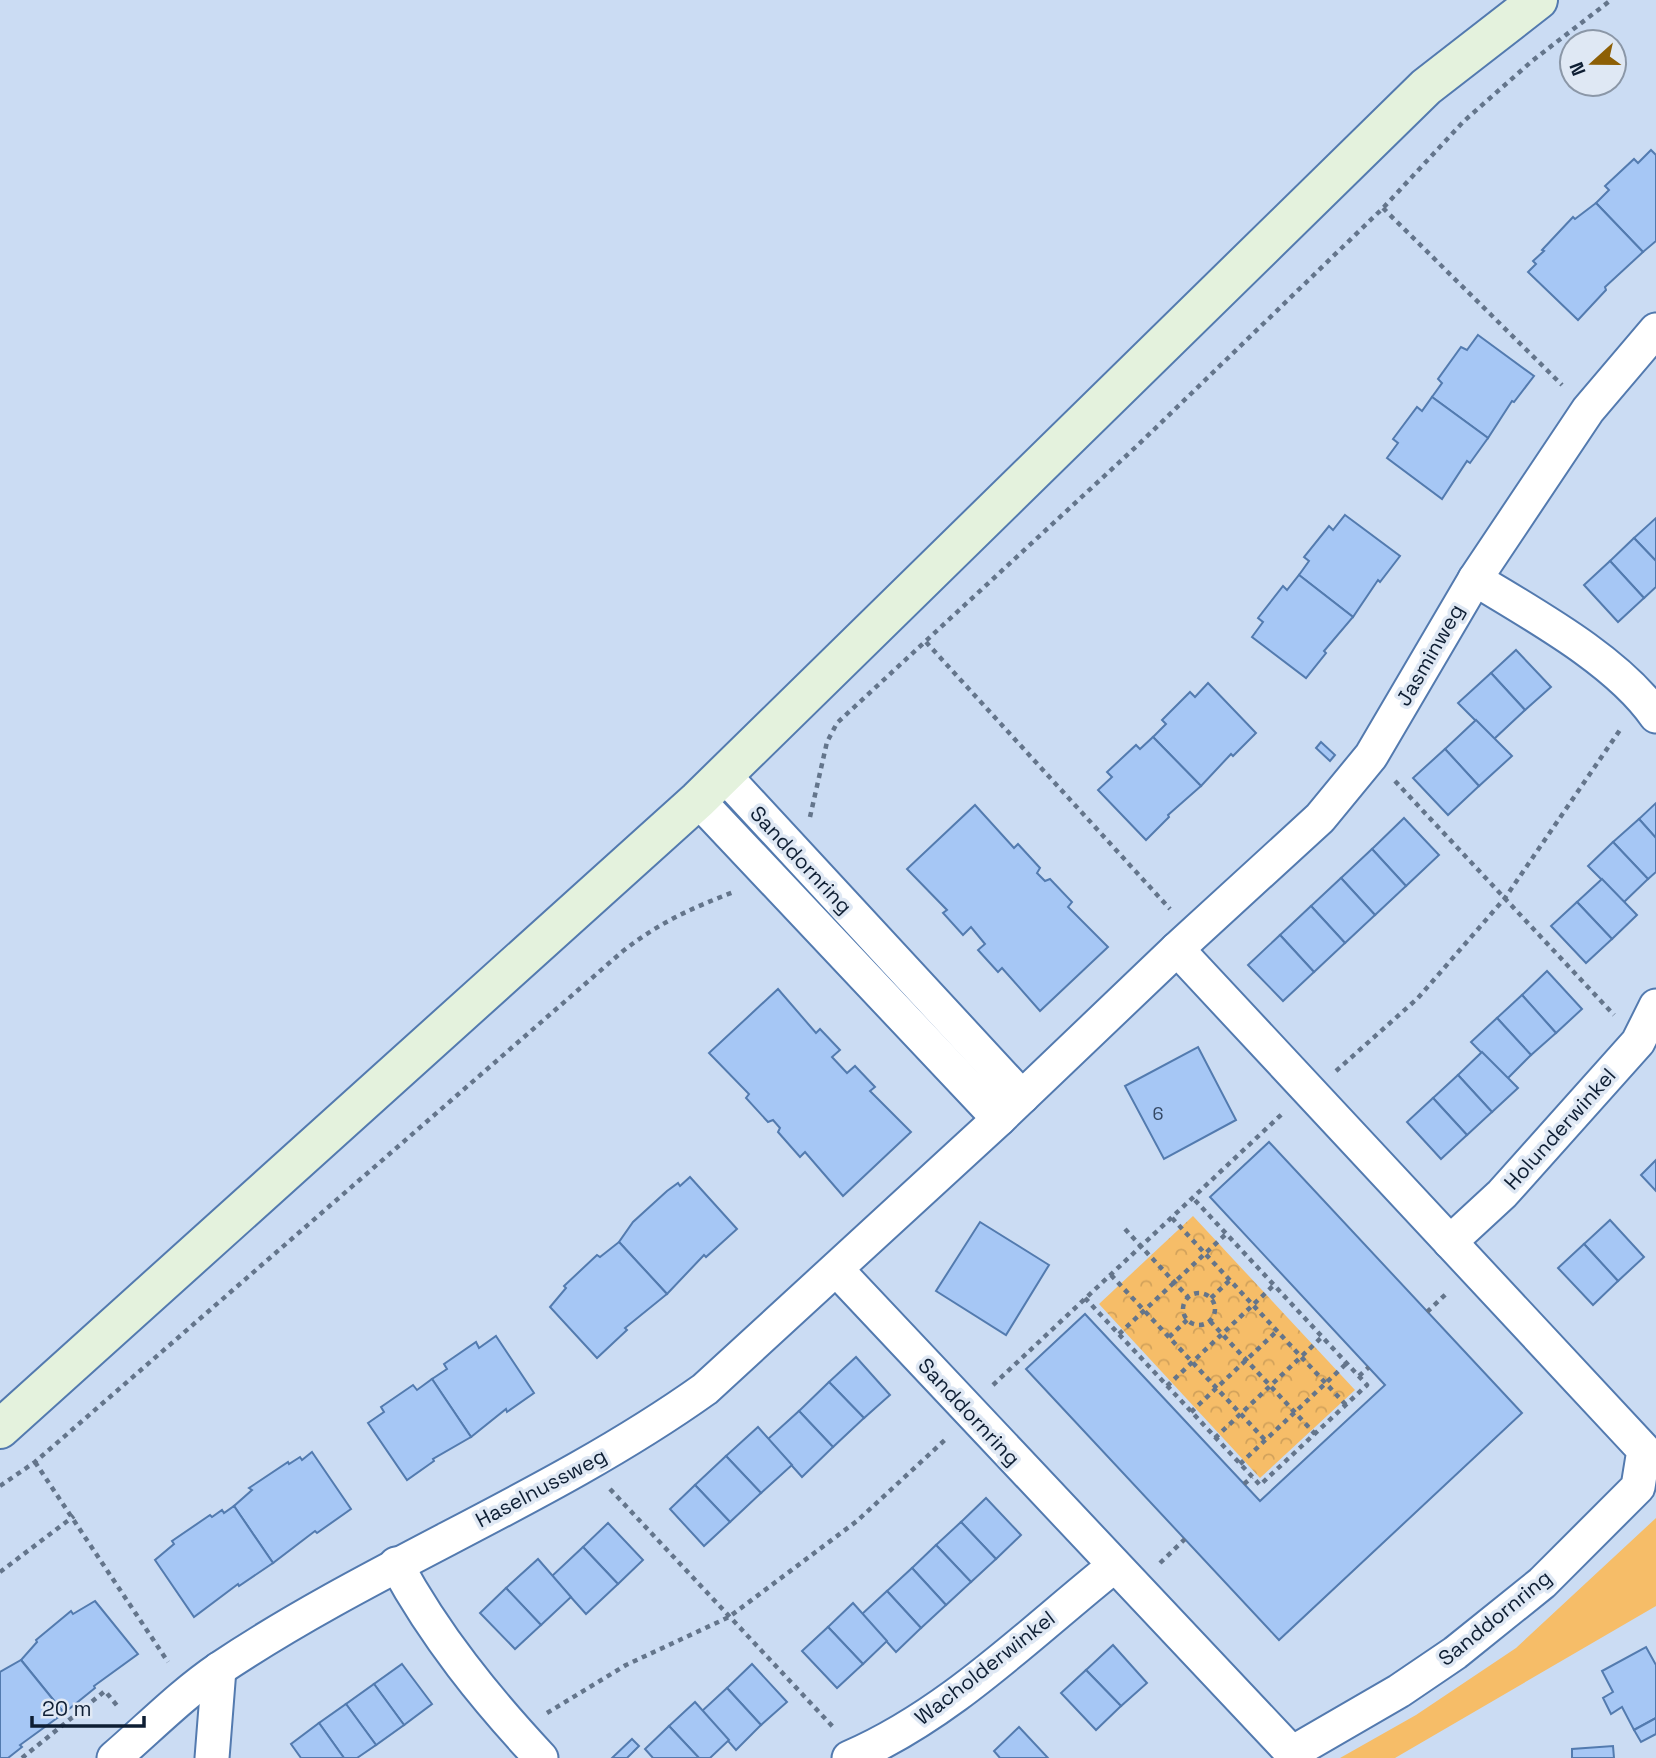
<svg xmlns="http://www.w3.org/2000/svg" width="1656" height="1758" font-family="'Space Grotesk',sans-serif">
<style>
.green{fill:#f6bd68}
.park{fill:url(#park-crowns)}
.building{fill:#a6c7f5;stroke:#537baf;stroke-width:2}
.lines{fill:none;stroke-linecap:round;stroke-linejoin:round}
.minor-casing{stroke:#537aaf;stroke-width:37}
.secondary-casing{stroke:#537aaf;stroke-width:42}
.path{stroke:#64758b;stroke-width:4.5;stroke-dasharray:5 5;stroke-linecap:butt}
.minor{stroke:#fff;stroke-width:33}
.secondary{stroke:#e4f2dd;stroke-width:38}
.labels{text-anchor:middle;stroke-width:7;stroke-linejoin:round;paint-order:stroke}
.number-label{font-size:18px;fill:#344864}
.street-label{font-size:21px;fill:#0e1e33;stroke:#dfe8f4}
</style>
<defs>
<pattern id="park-crowns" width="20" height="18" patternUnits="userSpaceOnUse" patternTransform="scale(1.75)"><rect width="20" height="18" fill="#f6bd68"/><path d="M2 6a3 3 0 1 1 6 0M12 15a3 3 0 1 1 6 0" fill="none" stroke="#d2a25b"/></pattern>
</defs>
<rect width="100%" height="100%" fill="#cbdcf3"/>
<polygon class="green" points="1656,1518 1656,1606 1395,1758 1340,1758 1416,1715 1516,1648"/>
<polygon class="park" points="1193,1216 1355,1390 1260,1478 1099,1304"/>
<g class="building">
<polygon points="1651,150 1656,155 1656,241 1643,252 1596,203 1609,190 1605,186 1634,159 1638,163"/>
<polygon points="1596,203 1643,252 1605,287 1606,290 1578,320 1528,272 1536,264 1533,261 1544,251 1542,250 1573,217 1575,219"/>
<polygon points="1478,335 1534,376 1514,402 1512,401 1488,438 1432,397 1442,383 1438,379 1461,347 1467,350"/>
<polygon points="1432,397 1488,438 1470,463 1467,461 1442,499 1387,458 1398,443 1393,439 1417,407 1422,411"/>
<polygon points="1345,515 1400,556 1380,582 1378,580 1353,617 1299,575 1309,561 1304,557 1329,526 1333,530"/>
<polygon points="1656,518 1656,561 1634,538"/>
<polygon points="1634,538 1656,561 1656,587 1644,598 1610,561"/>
<polygon points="1610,561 1644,598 1618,622 1584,585"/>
<polygon points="1299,575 1353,617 1324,651 1326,653 1306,678 1252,637 1263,622 1258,618 1283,586 1287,590"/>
<polygon points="1516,650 1551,687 1525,710 1491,673"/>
<polygon points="1491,673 1525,710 1494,739 1458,703"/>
<polygon points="1208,683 1256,733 1233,756 1231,754 1201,786 1153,737 1166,724 1162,720 1190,692 1195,697"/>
<polygon points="1476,720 1512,756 1479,786 1445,749"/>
<polygon points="1153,737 1201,786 1168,815 1169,817 1146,840 1098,790 1112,777 1107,772 1136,745 1140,749"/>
<polygon points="1321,742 1335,755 1330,761 1316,748"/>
<polygon points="1445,749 1479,786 1448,815 1413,778"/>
<polygon points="1656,803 1656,838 1639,819"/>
<polygon points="975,805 1014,848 1018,844 1040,868 1037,873 1045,881 1050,879 1072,902 1068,907 1108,947 1040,1011 1002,968 998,972 978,950 985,944 971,927 963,935 943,913 947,910 907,869"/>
<polygon points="1404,818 1439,855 1406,886 1372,849"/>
<polygon points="1639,819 1656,838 1656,872 1648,879 1613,842"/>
<polygon points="1613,842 1648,879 1624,902 1588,866"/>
<polygon points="1372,849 1406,886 1375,915 1341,878"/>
<polygon points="1341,878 1375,915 1345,943 1311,906"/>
<polygon points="1602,879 1637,915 1612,939 1577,902"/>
<polygon points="1577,902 1612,939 1586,963 1551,926"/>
<polygon points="1311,906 1345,943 1314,972 1280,935"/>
<polygon points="1280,935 1314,972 1283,1001 1248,965"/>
<polygon points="1547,971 1582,1009 1556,1033 1522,995"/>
<polygon points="778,989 816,1033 820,1029 840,1050 832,1057 847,1073 855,1066 875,1087 870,1091 911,1132 843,1196 805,1152 800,1157 778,1132 780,1128 773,1120 768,1122 746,1098 749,1094 709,1053"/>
<polygon points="1522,995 1556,1033 1531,1055 1497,1018"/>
<polygon points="1497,1018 1531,1055 1507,1079 1471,1042"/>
<polygon points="1198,1047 1236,1120 1164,1159 1125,1086"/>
<polygon points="1482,1052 1518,1088 1492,1112 1458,1075"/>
<polygon points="1458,1075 1492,1112 1467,1135 1433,1098"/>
<polygon points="1433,1098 1467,1135 1441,1159 1407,1122"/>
<polygon points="1269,1142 1522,1413 1279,1640 1026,1369 1085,1314 1260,1501 1385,1385 1210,1197"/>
<polygon points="1656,1160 1656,1191 1641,1175"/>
<polygon points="690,1177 737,1229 706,1257 704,1255 667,1294 619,1242 633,1222 667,1191 678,1183 680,1186"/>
<polygon points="1610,1220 1644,1257 1618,1281 1584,1244"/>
<polygon points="980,1222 1049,1265 1006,1335 936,1291"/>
<polygon points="619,1242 667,1294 625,1328 627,1330 597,1358 550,1307 566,1288 564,1286 597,1255 600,1257"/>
<polygon points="1584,1244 1618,1281 1593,1305 1558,1268"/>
<polygon points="496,1336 534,1393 507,1412 506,1409 471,1437 432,1379 447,1369 444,1364 476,1342 479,1348"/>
<polygon points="856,1357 890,1395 864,1418 829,1382"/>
<polygon points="432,1379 471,1437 433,1459 434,1461 407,1480 368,1423 384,1412 381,1407 413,1385 417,1390"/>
<polygon points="829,1382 864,1418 833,1447 799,1411"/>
<polygon points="799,1411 833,1447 802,1477 768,1439"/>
<polygon points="758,1427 792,1465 761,1493 726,1456"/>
<polygon points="312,1452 351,1509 317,1533 315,1531 273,1563 234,1506 252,1490 249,1488 288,1462 289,1464 300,1457 302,1460"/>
<polygon points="726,1456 761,1493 730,1522 695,1485"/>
<polygon points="695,1485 730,1522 704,1546 670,1509"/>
<polygon points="986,1498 1021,1535 996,1559 961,1522"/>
<polygon points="234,1506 273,1563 239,1586 238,1584 194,1617 155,1560 174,1544 172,1541 210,1515 212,1517 222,1510 224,1513"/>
<polygon points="961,1522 996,1559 971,1582 936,1545"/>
<polygon points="608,1523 643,1560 618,1584 583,1547"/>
<polygon points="936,1545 971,1582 946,1605 912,1568"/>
<polygon points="583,1547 618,1584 586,1614 552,1576"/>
<polygon points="538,1559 571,1597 541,1625 506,1588"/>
<polygon points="912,1568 946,1605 921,1628 887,1591"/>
<polygon points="506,1588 541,1625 515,1649 480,1613"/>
<polygon points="887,1591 921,1628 896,1652 862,1614"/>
<polygon points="95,1601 138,1654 94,1686 95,1688 64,1713 21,1660 37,1642 36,1640 71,1611 73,1614"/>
<polygon points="853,1603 887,1641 863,1664 828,1627"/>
<polygon points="828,1627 863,1664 837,1688 802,1651"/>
<polygon points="1113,1645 1147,1683 1121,1706 1086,1670"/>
<polygon points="1646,1647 1656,1665 1656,1718 1634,1730 1622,1707 1611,1714 1603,1698 1613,1692 1602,1671"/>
<polygon points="21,1660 64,1713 20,1745 22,1747 8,1758 0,1758 0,1672"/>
<polygon points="402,1664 432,1704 404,1725 374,1684"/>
<polygon points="752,1664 787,1702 761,1725 727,1688"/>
<polygon points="1086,1670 1121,1706 1096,1730 1061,1693"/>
<polygon points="374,1684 404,1725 376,1745 346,1704"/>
<polygon points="727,1688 761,1725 736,1750 702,1711"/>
<polygon points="695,1702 729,1740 710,1758 699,1758 669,1726"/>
<polygon points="346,1704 376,1745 357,1758 344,1758 319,1723"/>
<polygon points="1656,1718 1656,1734 1641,1742 1634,1730"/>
<polygon points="319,1723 344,1758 301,1758 291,1744"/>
<polygon points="669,1726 699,1758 653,1758 645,1749"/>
<polygon points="1019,1727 1048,1758 1000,1758 994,1751"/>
<polygon points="632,1739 639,1746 627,1758 612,1758"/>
<polygon points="1613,1746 1614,1758 1572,1758 1572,1749"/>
</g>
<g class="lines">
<g class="minor-casing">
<g id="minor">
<path d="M 1475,579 C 1532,614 1617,660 1656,716"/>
<polyline points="724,775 1022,1097"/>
<polyline points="698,800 999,1119"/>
<polyline points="1177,949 1320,818 1371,756 1475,579 1588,410 1656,330"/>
<polyline points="1450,1242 1502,1194 1638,1042 1656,1006"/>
<path d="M 396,1564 C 435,1636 485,1698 541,1758"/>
<path d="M 114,1758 C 149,1728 181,1695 219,1669 C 374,1565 552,1498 705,1389 L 999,1119 L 1177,949 L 1644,1450 L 1638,1487 L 1542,1583 L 1455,1653 L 1399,1691 L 1292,1753 L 836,1269"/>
<polyline points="212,1758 219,1669"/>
<path d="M 849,1758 C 949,1715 1030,1633 1114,1566"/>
</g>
</g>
<g class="secondary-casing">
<polyline id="secondary" points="0,1429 698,800 1426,87 1538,0"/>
</g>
<g class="path">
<polyline points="1383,208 1562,385"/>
<polyline points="926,642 1170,909"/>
<polyline points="1395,781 1614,1015"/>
<polyline points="810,817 827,742 837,723 1139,444 1383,208 1464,121 1532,61 1611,0"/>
<polyline points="1336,1071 1418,998 1505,898 1622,727"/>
<polyline points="1172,1218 1346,1405"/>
<polyline points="1125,1229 1188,1297"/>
<polyline points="1111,1275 1265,1440"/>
<circle cx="1199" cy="1309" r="16"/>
<polyline points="1085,1298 1260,1485 1367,1385 1193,1198"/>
<polyline points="1211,1298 1230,1280"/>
<polyline points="1427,1312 1448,1292"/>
<polyline points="1210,1321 1315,1434"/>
<polyline points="1119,1334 1226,1234"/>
<polyline points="1169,1337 1187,1320"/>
<polyline points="1359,1376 1369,1367"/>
<polyline points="993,1385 1283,1113"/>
<polyline points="1167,1386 1274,1285"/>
<polyline points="1191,1412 1277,1331"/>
<polyline points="1215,1438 1322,1337"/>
<polyline points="35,1462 168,1662"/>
<polyline points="1240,1464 1347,1363"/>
<polyline points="1244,1484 1252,1477"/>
<path d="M 0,1486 L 35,1462 L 623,951 C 660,922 692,908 736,891"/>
<polyline points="610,1489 834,1728"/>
<polyline points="1160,1563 1185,1539"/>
<polyline points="0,1572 74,1516"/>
<polyline points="547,1713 626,1665 729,1617 857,1521 947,1438"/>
<polyline points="22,1758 105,1691 119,1708"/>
</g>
<use href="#minor" class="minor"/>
<use href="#secondary" class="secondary"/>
</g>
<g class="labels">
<g class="number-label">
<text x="1158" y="1120">6</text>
</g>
<g class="street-label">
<text transform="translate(1430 655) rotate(-60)" y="7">Jasminweg</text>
<text transform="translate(801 860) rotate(47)" y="7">Sanddornring</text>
<text transform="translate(1560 1129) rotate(-48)" y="7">Holunderwinkel</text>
<text transform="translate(969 1412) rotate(47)" y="7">Sanddornring</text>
<text transform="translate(541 1488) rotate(-28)" y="7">Haselnussweg</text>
<text transform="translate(1495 1618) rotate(-39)" y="7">Sanddornring</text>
<text transform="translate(985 1668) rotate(-38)" y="7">Wacholderwinkel</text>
</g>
</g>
<g transform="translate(1593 63) rotate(249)"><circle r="33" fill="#dfe8f4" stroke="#8b97a7" stroke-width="2"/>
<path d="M0-5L12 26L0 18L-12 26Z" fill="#8d5f05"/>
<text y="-10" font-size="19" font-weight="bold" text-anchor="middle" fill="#0e1e33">N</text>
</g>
<path d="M32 1716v10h112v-10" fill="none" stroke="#0e1e33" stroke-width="3.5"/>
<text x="42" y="1716" font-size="21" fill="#0e1e33" stroke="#dfe8f4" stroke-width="5" paint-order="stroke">20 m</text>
</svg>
